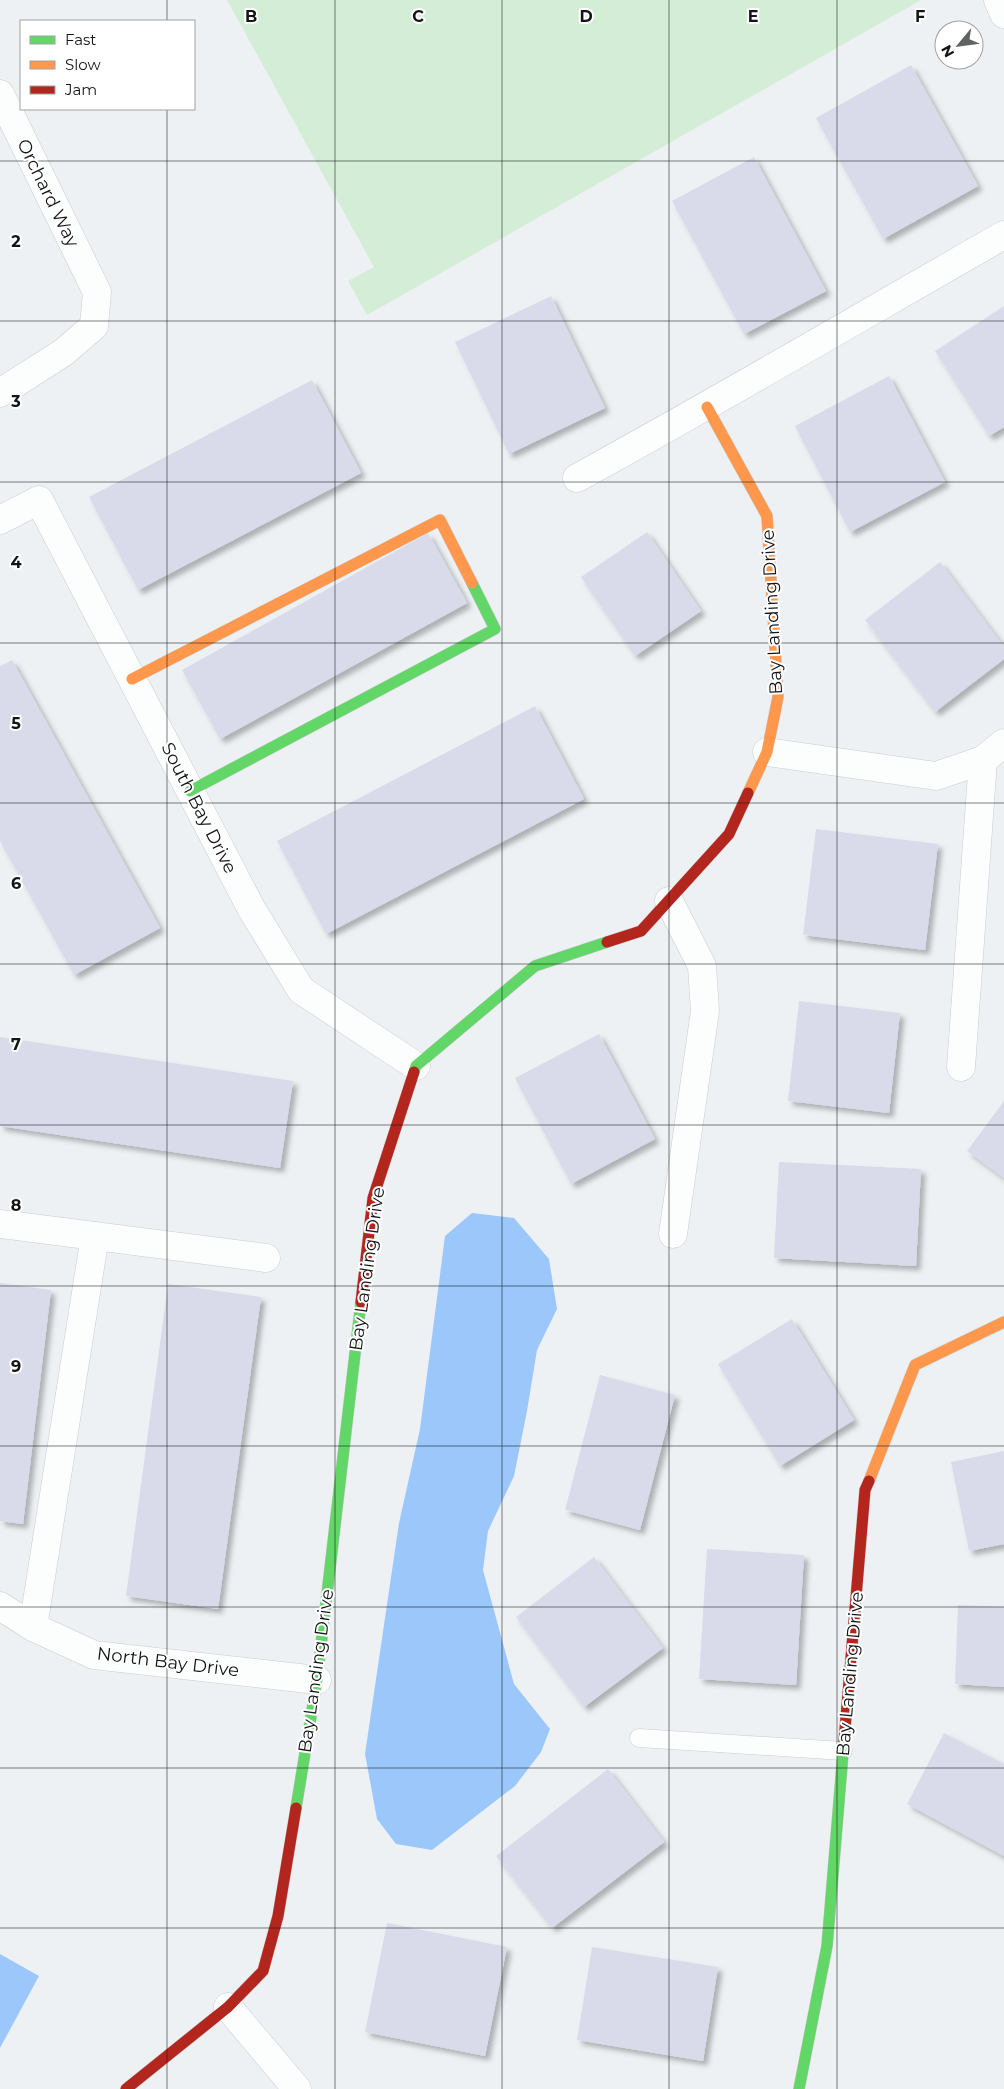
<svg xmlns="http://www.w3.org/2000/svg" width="1004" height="2089" font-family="Montserrat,sans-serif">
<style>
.green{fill:#d3edd6}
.water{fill:#9bc7fa}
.building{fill:#dadbea;filter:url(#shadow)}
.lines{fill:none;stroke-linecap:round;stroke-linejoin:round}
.lane-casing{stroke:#caccce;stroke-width:19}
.street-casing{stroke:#caccce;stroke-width:29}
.fast-casing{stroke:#caccce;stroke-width:12}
.slow-casing{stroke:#caccce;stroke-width:12}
.jam-casing{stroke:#caccce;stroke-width:12}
.lane{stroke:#fcfdfd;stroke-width:18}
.street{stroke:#fcfdfd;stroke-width:28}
.fast{stroke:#63d668;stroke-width:11}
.slow{stroke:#ff974d;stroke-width:11}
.jam{stroke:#b3261e;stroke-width:11}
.grid{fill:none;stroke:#141517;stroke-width:1;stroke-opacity:0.55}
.labels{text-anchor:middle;stroke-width:4;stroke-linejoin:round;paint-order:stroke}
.street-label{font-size:18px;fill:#141517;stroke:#fff}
.grid-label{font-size:16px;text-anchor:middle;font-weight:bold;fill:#141517;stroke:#fff;stroke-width:4;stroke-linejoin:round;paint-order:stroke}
</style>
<defs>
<filter id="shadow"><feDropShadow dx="4.5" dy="4.5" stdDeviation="2.5" flood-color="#0004"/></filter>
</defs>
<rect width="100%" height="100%" fill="#eef1f4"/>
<polygon class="green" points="227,0 921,0 367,315 348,281 374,267"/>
<g class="water">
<polygon points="472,1213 514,1218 549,1259 557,1309 537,1350 527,1411 514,1476 488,1531 483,1570 514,1684 550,1729 541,1752 515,1786 432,1850 396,1844 377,1819 365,1754 399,1523 420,1429 445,1236"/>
<polygon points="0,1954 39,1976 0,2048"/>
</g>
<g class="building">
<polygon points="911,65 978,186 883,239 816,118"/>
<polygon points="754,157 826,291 744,334 672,201"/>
<polygon points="551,296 605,408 509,454 455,342"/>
<polygon points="1004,306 1004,427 989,436 935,351"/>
<polygon points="889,376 945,482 850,532 795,426"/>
<polygon points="312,380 361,473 138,590 89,497"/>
<polygon points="647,532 701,611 635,656 581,577"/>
<polygon points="428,533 467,603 220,739 182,670"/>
<polygon points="940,562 1004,647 1004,659 935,712 865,620"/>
<polygon points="12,660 160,928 74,975 0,841 0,666"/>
<polygon points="535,706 584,799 326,934 277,841"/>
<polygon points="816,829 938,844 925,950 803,935"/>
<polygon points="799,1001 900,1013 889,1113 788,1101"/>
<polygon points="599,1034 655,1139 571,1184 515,1078"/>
<polygon points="0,1037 293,1081 280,1168 0,1126"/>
<polygon points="1004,1101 1004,1178 967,1151"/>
<polygon points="779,1162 921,1169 916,1266 774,1258"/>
<polygon points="0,1283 51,1290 23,1524 0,1521"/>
<polygon points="168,1284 261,1297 218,1609 126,1596"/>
<polygon points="792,1319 854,1420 780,1466 718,1364"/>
<polygon points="600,1375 675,1395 640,1530 565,1510"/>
<polygon points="1004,1451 1004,1544 969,1551 951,1462"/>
<polygon points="707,1549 804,1555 796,1685 699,1679"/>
<polygon points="594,1557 663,1648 584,1707 516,1617"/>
<polygon points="958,1605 1004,1607 1004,1687 955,1684"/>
<polygon points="944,1733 1004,1764 1004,1856 907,1804"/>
<polygon points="608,1769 664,1842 552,1928 496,1856"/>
<polygon points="387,1923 507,1947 485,2056 365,2032"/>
<polygon points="592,1947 718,1967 703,2061 577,2040"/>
</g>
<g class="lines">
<g class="lane-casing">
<polyline id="lane" points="639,1738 843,1751"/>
</g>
<g class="street-casing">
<g id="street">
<polyline points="998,0 1004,14"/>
<polyline points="0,94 97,292 94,326 64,352 0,393"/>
<path d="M 577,478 C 721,399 862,316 1004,235"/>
<polyline points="0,520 39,500 251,908 301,990 416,1066"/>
<polyline points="767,752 936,776 983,760 1004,743"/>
<polyline points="669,901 702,966 705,1011 673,1234"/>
<polyline points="961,1067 983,760"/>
<polyline points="0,1224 266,1258"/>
<polyline points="0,1606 33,1627 94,1655 317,1680"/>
<polyline points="33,1627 95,1236"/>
<polyline points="228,2007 297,2089"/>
</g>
</g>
<g class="fast-casing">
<g id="fast">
<polyline points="190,791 495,629 472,583"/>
<polyline points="414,1072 416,1066 535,966 607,942"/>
<polyline points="296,1808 317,1680 361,1302"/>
<polyline points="799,2089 827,1946 844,1741"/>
</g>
</g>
<g class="slow-casing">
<g id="slow">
<polyline points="707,407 767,516 778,697 767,752 748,793"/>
<polyline points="132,679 440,520 472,583"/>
<polyline points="869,1481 915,1365 1004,1322"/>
</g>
</g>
<g class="jam-casing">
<g id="jam">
<polyline points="607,942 641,931 729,834 748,793"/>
<polyline points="361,1302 373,1198 414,1072"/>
<polyline points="844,1741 865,1490 869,1481"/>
<polyline points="126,2089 228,2007 263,1971 278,1916 296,1808"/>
</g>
</g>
<use href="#lane" class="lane"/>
<use href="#street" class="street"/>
<use href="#fast" class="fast"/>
<use href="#slow" class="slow"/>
<use href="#jam" class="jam"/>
</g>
<path class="grid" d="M 167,0 L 167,21M 335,0 L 335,2089M 502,0 L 502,2089M 669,0 L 669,2089M 837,0 L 837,2089M 167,109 L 167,2089M 0,161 L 1004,161M 0,321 L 1004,321M 0,482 L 1004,482M 0,643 L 1004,643M 0,803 L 1004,803M 0,964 L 1004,964M 0,1125 L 1004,1125M 0,1286 L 1004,1286M 0,1446 L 1004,1446M 0,1607 L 1004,1607M 0,1768 L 1004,1768M 0,1928 L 1004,1928"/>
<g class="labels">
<g class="street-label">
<text transform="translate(48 193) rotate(64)" y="6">Orchard Way</text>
<text transform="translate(772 612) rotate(-93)" y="6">Bay Landing Drive</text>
<text transform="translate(199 808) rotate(63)" y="6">South Bay Drive</text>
<text transform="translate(367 1269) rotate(-82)" y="6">Bay Landing Drive</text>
<text transform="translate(168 1662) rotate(7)" y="6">North Bay Drive</text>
<text transform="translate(316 1671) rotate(-82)" y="6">Bay Landing Drive</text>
<text transform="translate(850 1674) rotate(-85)" y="6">Bay Landing Drive</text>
</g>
</g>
<g class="grid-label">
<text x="251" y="22">B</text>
<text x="418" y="22">C</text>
<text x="586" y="22">D</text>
<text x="753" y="22">E</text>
<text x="920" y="22">F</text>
<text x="16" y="247">2</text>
<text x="16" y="407">3</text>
<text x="16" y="568">4</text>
<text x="16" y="729">5</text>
<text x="16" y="889">6</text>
<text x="16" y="1050">7</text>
<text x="16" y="1211">8</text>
<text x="16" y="1372">9</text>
</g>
<rect x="20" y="20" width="175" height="90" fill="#ffffff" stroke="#a1a1a2"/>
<rect x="30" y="36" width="25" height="8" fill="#63d668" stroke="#a1a1a2"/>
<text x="65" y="45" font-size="15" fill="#141517">Fast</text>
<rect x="30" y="61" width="25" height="8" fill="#ff974d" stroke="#a1a1a2"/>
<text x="65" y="70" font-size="15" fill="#141517">Slow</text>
<rect x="30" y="86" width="25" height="8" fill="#b3261e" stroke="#a1a1a2"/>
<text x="65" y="95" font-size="15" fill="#141517">Jam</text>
<g transform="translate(959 45) rotate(241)"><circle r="24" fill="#ffffff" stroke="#a1a1a2"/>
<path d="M0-4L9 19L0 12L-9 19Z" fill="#606264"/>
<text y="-8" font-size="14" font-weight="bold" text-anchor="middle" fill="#141517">N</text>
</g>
</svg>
